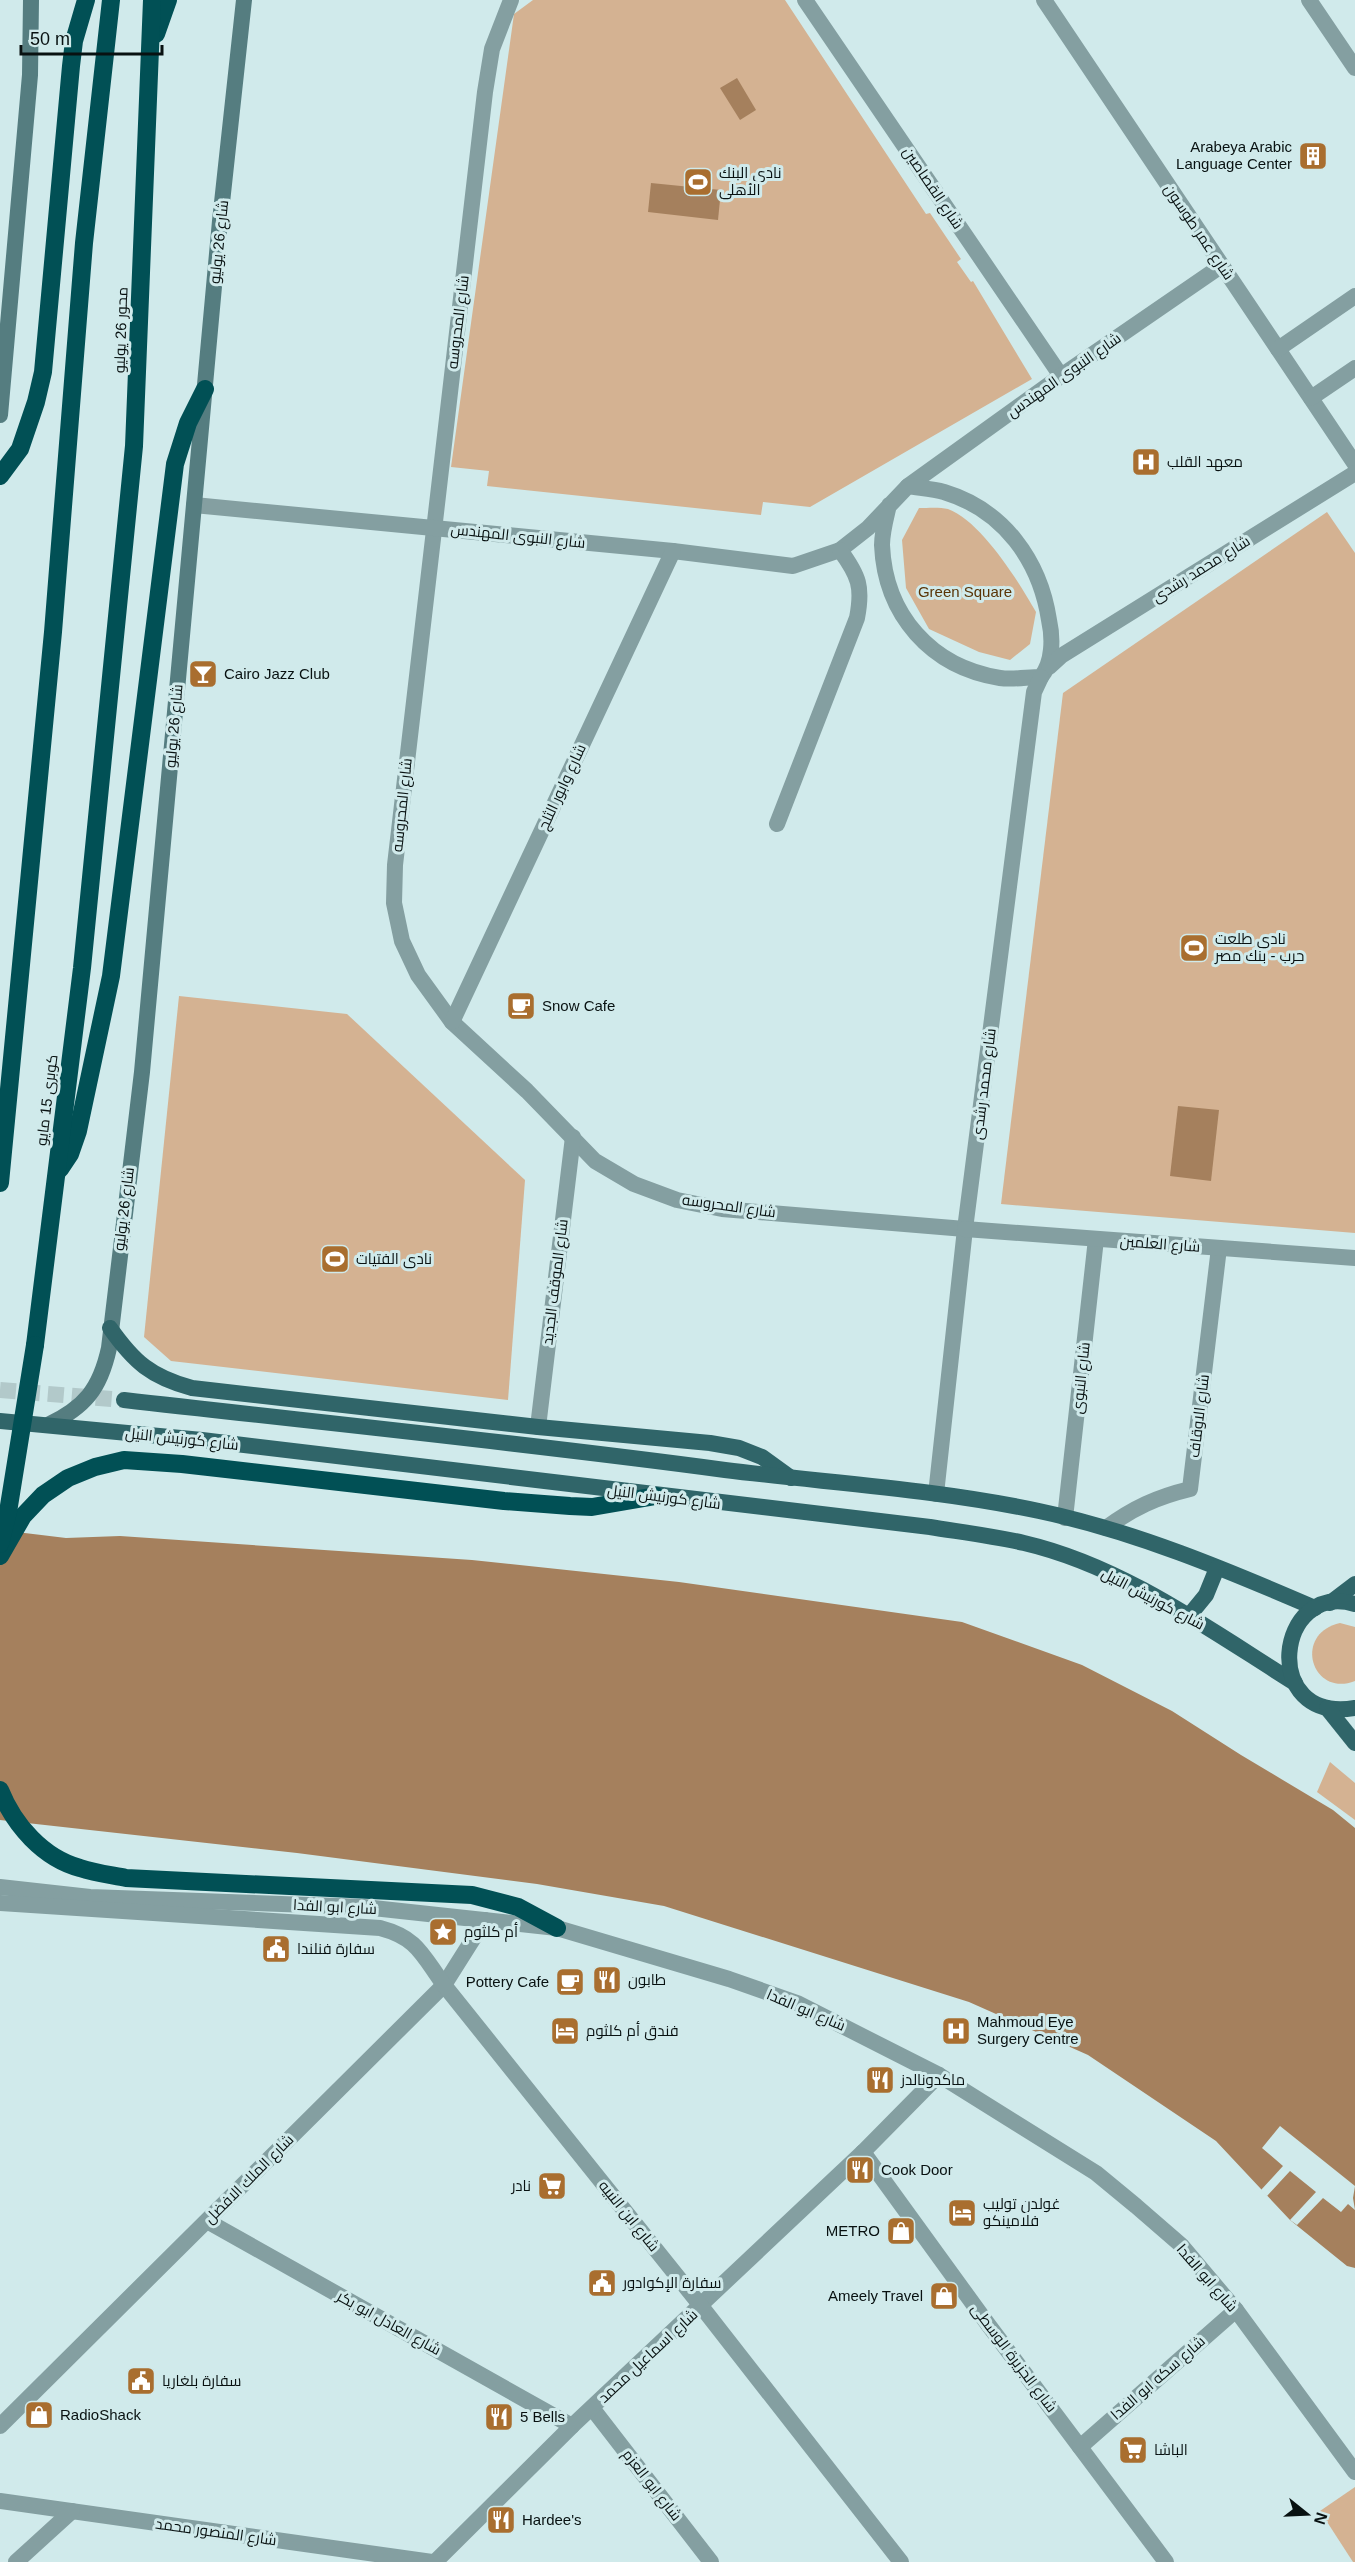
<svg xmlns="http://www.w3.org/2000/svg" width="1355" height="2562" font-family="Helvetica,Cairo,sans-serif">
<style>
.green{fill:#d4b292}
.water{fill:#a5805d}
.pier{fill:#d0eaeb}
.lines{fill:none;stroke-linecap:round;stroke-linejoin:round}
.primary-tunnel{stroke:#b2c9ca;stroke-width:16;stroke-dasharray:16 8;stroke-linecap:butt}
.minor{stroke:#849fa1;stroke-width:16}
.tertiary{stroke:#849fa1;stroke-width:16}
.secondary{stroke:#557d80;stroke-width:16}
.primary{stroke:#306569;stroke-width:16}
.motorway{stroke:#015055;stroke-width:18}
.motorway-bridge{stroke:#015055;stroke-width:18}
.labels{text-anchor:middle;stroke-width:6;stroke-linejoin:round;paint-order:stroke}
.poi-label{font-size:15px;fill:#081111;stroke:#d0eaeb;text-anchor:start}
.street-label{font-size:15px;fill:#081111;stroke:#d0eaeb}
.park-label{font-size:15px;fill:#593406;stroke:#d0eaeb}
</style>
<rect width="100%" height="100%" fill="#d0eaeb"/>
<g class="green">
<polygon points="533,0 785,0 926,214 930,213 961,259 957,262 971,282 973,281 1032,379 810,507 763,502 761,515 487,486 489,471 451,467 514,14"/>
<path d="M 919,508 C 928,508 940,507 948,509 C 981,521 1019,582 1036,612 L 1030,644 L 1010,660 L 979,652 L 929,629 L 906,588 L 902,540 Z"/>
<polygon points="1327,512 1355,553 1355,1233 1001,1204 1063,693"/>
<polygon points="179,996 347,1014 525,1180 508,1400 171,1361 144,1337"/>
<path d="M 1340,1623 L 1355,1627 L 1355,1681 C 1312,1698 1292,1634 1340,1623 Z"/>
<polygon points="1330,1762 1355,1783 1355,1820 1317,1792"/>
<polygon points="1355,2487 1355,2562 1353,2562 1320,2511"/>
</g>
<g class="water">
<polygon points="737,78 756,110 740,120 720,88"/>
<polygon points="651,183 721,190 718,220 648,212"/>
<polygon points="1178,1106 1219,1110 1211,1181 1170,1176"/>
<polygon points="0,1530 66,1538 120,1536 472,1560 679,1582 962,1622 1082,1665 1172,1711 1241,1755 1333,1810 1355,1828 1355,2268 1347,2266 1290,2220 1216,2141 1088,2055 969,2002 664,1906 537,1884 297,1853 0,1820"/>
</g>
<polygon class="pier" points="1280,2126 1355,2186 1353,2198 1355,2210 1348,2204 1341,2212 1323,2198 1297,2225 1290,2220 1316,2192 1290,2171 1267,2196 1261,2190 1283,2166 1262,2148"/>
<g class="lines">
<polyline class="primary-tunnel" points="0,1390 124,1400"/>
<g class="minor">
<polyline points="511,0 492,49 485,92 395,865 394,903 402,941 418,975 452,1022 527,1091 595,1161 634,1184 677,1200 722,1209 965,1229"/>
<polyline points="805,0 1061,376"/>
<polyline points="1044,0 1355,464"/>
<polyline points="1309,0 1355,68"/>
<polyline points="1278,349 1355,296"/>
<polyline points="1311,398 1355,368"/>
<polyline points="908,486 1061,376 1221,266"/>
<path d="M 194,505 L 673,551 L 793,566 L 840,550 L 868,528 L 908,486 C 920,488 933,489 944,492 C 1004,510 1040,561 1049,620 C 1053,638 1053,662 1041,677 C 1028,677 1013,680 1000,678 C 931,667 885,615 882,545 C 882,532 886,518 889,505"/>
<polyline points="1049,667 1061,656 1355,473"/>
<path d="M 777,824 L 857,618 C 863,587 859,576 840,550"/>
<polyline points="452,1022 673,551"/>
<polyline points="538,1427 573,1137"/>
<polyline points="936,1494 965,1229 1034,692 1041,677"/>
<polyline points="1065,1518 1096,1239"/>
<path d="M 1106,1528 C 1133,1508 1157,1497 1190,1489 L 1219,1248"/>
<polyline points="863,2152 987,2323 1166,2562"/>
<polyline points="207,2221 572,2426"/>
<polyline points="592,2408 711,2562"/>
<polyline points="0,2426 444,1985 485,1920"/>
<polyline points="1080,2447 1236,2310"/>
<polyline points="0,2501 432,2562"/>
<polyline points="16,2562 72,2511"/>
<polyline points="435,2562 572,2426 863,2152 939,2075"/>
</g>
<g class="tertiary">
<polyline points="965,1229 1355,1258"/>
<polyline points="0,1887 90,1897 364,1907 557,1928 729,1979 797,2003 939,2075 1096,2173 1136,2206 1181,2245 1236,2310 1355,2472"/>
<path d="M 0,1903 L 380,1928 C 418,1938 422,1955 444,1985 L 701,2306 L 901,2562"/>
</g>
<g class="secondary">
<polyline points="0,415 30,75 31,0"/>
<path d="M 48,1425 C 85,1407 100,1389 109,1348 L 142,1072 L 220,221 L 244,0"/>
</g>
<g class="primary">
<path d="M 110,1328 C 134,1362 151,1377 192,1388 L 538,1427 L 710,1443 L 739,1448 L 762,1457 L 791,1478"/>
<path d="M 124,1400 C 325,1423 525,1443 725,1470 C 829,1483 936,1489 1039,1511 C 1134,1531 1227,1570 1315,1608"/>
<path d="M 0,1421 L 202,1440 L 930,1527 C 961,1532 993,1536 1024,1543 C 1123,1566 1210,1630 1295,1683"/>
<polyline points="1330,1603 1355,1584"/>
<path d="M 1355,1604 C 1276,1580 1259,1724 1355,1708"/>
<polyline points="1188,1617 1206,1595 1217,1568"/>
<polyline points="1327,1708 1355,1743"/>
</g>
<g class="motorway">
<polyline points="156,34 168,0"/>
<polyline points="0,476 20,449 36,402 43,372 71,66 74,41 86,0"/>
<polyline points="60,1169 70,1154 78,1131 111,976 175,464 188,423 205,389"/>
<polyline points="0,1183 53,632 84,243 111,0"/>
<polyline points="35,1345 82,968 134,446 152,0"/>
<polyline points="0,1556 23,1516 43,1495 68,1478 95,1467 124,1460 182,1464 504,1501 570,1506 592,1507 656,1496"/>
<path d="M 0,1790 C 14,1825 43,1858 80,1868 C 95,1873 111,1875 126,1878 L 472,1895 L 518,1907 L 557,1928"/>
</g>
<polyline class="motorway-bridge" points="0,1544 8,1512 35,1345"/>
</g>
<defs>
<g id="building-square" transform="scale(1.5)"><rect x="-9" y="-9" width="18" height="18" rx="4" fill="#a96e2f" stroke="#d0eaeb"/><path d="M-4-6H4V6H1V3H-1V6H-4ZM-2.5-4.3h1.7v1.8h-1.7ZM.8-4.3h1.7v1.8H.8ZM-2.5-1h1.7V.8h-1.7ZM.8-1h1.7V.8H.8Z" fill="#fff"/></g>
<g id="stadium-square" transform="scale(1.5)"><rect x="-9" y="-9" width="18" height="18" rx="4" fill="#a96e2f" stroke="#d0eaeb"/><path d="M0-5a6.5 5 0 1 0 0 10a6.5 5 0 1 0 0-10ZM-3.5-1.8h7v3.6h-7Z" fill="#fff"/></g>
<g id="hospital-square" transform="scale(1.5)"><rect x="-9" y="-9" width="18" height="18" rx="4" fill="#a96e2f" stroke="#d0eaeb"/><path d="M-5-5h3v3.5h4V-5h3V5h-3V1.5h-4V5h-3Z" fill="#fff"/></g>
<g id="bar-square" transform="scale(1.5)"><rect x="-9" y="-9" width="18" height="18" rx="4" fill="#a96e2f" stroke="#d0eaeb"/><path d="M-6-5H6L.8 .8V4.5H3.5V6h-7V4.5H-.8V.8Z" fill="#fff"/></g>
<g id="cafe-square" transform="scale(1.5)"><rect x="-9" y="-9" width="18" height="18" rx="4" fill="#a96e2f" stroke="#d0eaeb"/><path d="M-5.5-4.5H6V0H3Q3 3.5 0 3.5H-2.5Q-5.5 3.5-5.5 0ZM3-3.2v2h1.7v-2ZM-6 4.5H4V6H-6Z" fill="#fff"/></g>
<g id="sight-square" transform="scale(1.5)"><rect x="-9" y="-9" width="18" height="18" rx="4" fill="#a96e2f" stroke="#d0eaeb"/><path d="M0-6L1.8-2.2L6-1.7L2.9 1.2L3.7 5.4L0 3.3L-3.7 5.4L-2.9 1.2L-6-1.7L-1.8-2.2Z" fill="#fff"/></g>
<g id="civic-square" transform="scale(1.5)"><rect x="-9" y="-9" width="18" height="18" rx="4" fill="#a96e2f" stroke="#d0eaeb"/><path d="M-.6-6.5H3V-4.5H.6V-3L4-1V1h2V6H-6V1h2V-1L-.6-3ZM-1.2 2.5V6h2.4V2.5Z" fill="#fff"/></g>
<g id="restaurant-square" transform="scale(1.5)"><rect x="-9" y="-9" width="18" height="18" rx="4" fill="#a96e2f" stroke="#d0eaeb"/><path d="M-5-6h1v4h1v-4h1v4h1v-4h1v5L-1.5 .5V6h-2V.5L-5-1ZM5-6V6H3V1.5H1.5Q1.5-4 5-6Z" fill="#fff"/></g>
<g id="hotel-square" transform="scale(1.5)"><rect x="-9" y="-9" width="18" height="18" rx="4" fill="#a96e2f" stroke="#d0eaeb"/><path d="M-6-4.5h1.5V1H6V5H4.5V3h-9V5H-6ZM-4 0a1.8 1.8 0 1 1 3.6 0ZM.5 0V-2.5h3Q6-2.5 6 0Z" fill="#fff"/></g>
<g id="supermarket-square" transform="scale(1.5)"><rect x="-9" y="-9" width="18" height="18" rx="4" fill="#a96e2f" stroke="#d0eaeb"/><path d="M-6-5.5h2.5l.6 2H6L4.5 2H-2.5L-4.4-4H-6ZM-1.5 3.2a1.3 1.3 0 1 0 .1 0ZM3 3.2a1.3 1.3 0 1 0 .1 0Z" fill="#fff"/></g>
<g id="shop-square" transform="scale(1.5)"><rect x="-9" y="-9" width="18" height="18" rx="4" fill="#a96e2f" stroke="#d0eaeb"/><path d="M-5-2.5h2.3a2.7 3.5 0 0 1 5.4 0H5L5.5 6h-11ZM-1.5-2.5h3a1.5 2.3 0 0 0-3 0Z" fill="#fff"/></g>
</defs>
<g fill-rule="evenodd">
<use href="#building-square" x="1313" y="156"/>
<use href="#stadium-square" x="698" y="182"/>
<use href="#hospital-square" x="1146" y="462"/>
<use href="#bar-square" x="203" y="674"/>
<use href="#stadium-square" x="1194" y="948"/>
<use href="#cafe-square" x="521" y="1006"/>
<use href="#stadium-square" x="335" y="1259"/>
<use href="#sight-square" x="443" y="1932"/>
<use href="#civic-square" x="276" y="1949"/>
<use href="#restaurant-square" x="607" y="1980"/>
<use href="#cafe-square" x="570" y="1982"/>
<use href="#hotel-square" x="565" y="2031"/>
<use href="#hospital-square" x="956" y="2031"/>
<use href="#restaurant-square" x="880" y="2080"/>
<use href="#restaurant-square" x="860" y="2170"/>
<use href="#supermarket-square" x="552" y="2186"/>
<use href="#hotel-square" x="962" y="2213"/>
<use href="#shop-square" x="901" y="2231"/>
<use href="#civic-square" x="602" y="2283"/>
<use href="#shop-square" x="944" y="2296"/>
<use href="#civic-square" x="141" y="2381"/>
<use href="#shop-square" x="39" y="2415"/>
<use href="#restaurant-square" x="499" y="2417"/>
<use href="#supermarket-square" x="1133" y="2450"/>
<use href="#restaurant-square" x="501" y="2520"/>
</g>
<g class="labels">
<g class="poi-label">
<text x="1292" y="152" text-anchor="end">Arabeya Arabic<tspan x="1292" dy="17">Language Center</tspan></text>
<text x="719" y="178">نادى البنك<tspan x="719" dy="17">الأهلى</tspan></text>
<text x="1167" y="467">معهد القلب</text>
<text x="224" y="679">Cairo Jazz Club</text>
<text x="1215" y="944">نادى طلعت<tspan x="1215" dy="17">حرب - بنك مصر</tspan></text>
<text x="542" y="1011">Snow Cafe</text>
<text x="356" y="1264">نادى الفتيات</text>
<text x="464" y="1937">أم كلثوم</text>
<text x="297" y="1954">سفارة فنلندا</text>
<text x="628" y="1985">طابون</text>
<text x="549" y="1987" text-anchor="end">Pottery Cafe</text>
<text x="977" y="2027">Mahmoud Eye<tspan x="977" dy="17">Surgery Centre</tspan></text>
<text x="586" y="2036">فندق أم كلثوم</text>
<text x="901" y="2085">ماكدونالدز</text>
<text x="881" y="2175">Cook Door</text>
<text x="531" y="2191" text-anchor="end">نادر</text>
<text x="983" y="2209">غولدن توليب<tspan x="983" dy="17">فلامينكو</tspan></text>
<text x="880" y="2236" text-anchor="end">METRO</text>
<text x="623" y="2288">سفارة الإكوادور</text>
<text x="923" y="2301" text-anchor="end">Ameely Travel</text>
<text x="162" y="2386">سفارة بلغاريا</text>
<text x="60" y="2420">RadioShack</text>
<text x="520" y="2422">5 Bells</text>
<text x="1154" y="2455">الباشا</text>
<text x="522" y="2525">Hardee's</text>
</g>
<g class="street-label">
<text transform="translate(933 188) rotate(56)" y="5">شارع القصاصين</text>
<text transform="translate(1199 232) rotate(56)" y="5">شارع عمر طوسون</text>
<text transform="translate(219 242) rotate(-84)" y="5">شارع 26 يوليو</text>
<text transform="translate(458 322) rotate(-83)" y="5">شارع المحروسه</text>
<text transform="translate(121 330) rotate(-88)" y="5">محور 26 يوليو</text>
<text transform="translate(1064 375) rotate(-35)" y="5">شارع النبوى المهندس</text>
<text transform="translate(518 536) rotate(6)" y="5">شارع النبوى المهندس</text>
<text transform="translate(1201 569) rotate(-32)" y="5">شارع محمد رشدى</text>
<text transform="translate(174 726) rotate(-85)" y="5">شارع 26 يوليو</text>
<text transform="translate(562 787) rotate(-65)" y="5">شارع وابور الثلج</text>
<text transform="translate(402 805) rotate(-84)" y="5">شارع المحروسه</text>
<text transform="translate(984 1084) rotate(-83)" y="5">شارع محمد رشدى</text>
<text transform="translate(47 1100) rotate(-83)" y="5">كوبرى 15 مايو</text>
<text transform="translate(729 1206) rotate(8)" y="5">شارع المحروسه</text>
<text transform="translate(124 1209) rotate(-83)" y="5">شارع 26 يوليو</text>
<text transform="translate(1160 1244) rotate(4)" y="5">شارع العلمين</text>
<text transform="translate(555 1282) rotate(-83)" y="5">شارع الموقف الجديد</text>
<text transform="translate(1081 1378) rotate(-84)" y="5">شارع النبوى</text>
<text transform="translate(1199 1416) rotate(-83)" y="5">شارع الاوقاف</text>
<text transform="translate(182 1439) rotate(6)" y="5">شارع كورنيش النيل</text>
<text transform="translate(664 1497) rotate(7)" y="5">شارع كورنيش النيل</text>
<text transform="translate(1153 1599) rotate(28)" y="5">شارع كورنيش النيل</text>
<text transform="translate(335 1907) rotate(3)" y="5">شارع ابو الفدا</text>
<text transform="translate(806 2010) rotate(23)" y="5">شارع ابو الفدا</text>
<text transform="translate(249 2179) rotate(-45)" y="5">شارع الملك الافضل</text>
<text transform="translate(629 2216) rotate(51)" y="5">شارع ابن النبيه</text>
<text transform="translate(1207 2278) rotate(49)" y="5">شارع ابو الفدا</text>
<text transform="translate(389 2323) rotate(29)" y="5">شارع العادل ابو بكر</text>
<text transform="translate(648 2356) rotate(-43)" y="5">شارع اسماعيل محمد</text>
<text transform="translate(1014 2358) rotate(53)" y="5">شارع الجزيرة الوسطى</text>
<text transform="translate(1158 2378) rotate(-41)" y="5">شارع سكه ابو الفدا</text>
<text transform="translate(652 2485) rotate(52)" y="5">شارع ابو العزم</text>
<text transform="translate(216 2532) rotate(8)" y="5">شارع المنصور محمد</text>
</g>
<g class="park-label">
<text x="965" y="597">Green Square</text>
</g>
</g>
<g transform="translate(1307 2514) rotate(108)" stroke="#d0eaeb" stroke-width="4.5" paint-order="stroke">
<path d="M0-4.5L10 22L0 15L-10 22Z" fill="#081111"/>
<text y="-9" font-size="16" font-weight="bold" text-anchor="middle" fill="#081111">N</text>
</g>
<path d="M21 45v9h141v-9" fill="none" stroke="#081111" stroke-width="3"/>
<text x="30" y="45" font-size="18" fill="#081111" stroke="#d0eaeb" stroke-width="4.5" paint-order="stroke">50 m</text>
</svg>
